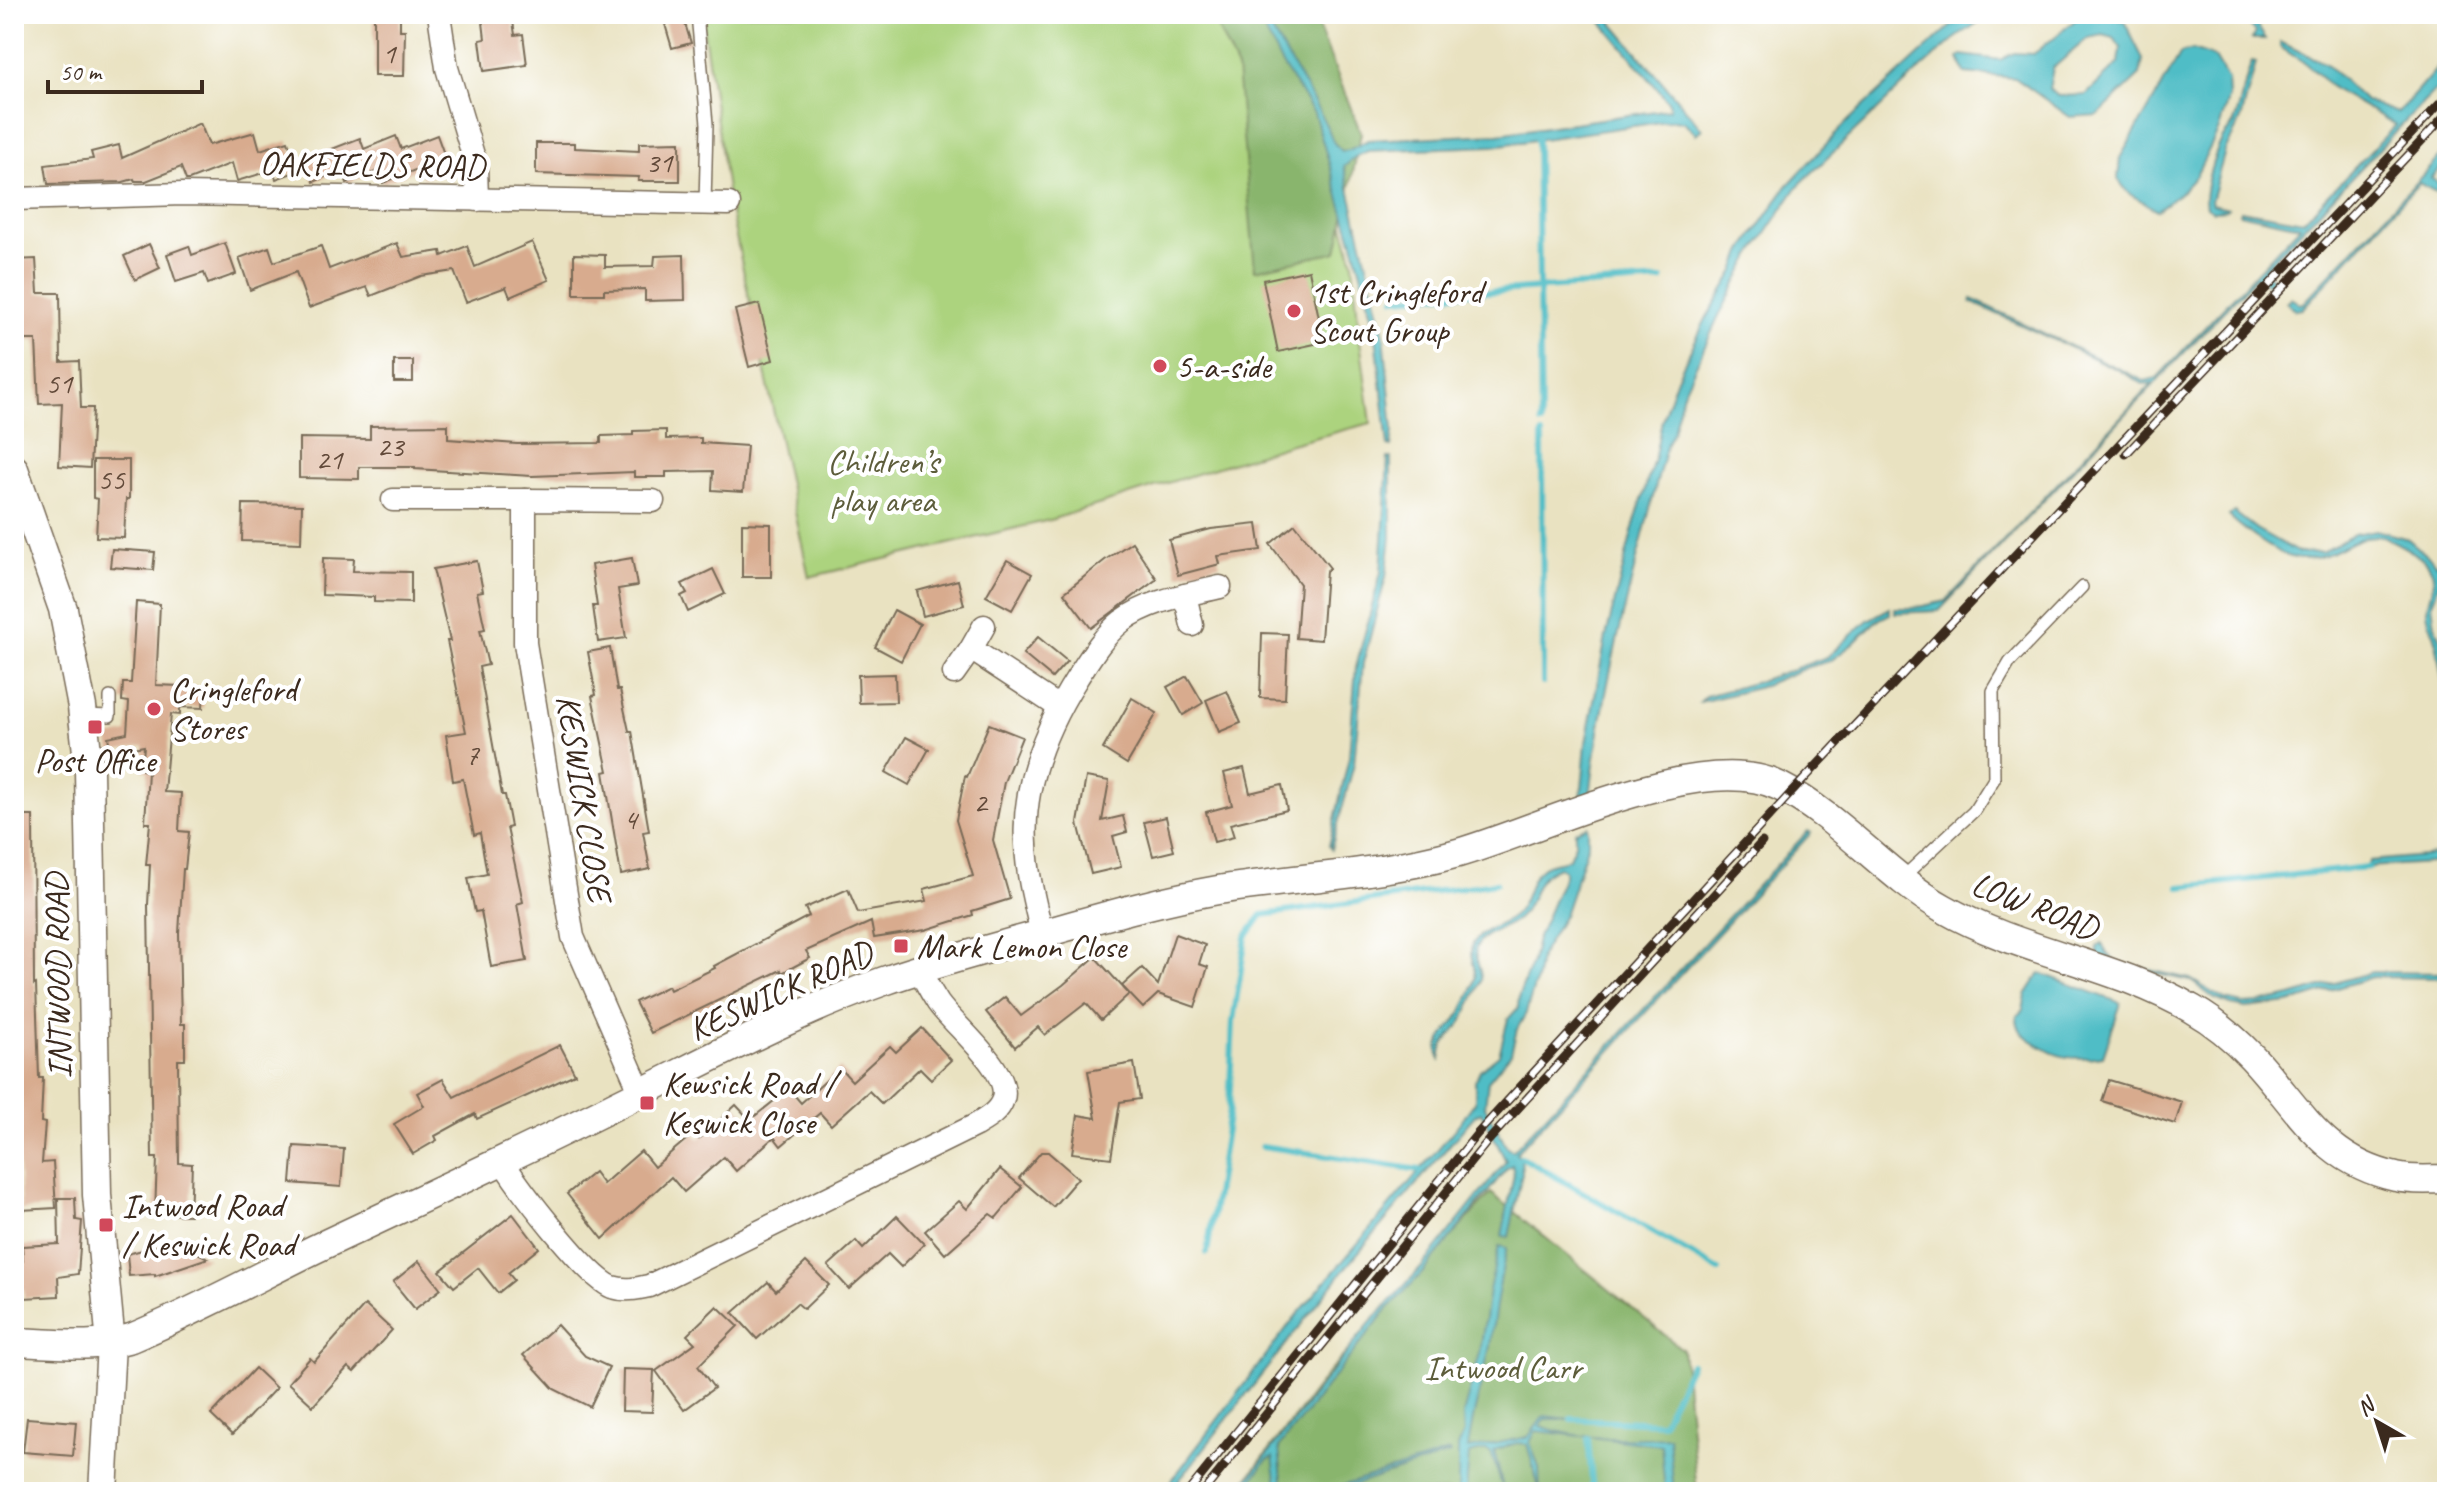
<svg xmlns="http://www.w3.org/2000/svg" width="2461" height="1506" font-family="Caveat,sans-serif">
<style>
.green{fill:#acd37e;stroke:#747e4e;stroke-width:2}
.forest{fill:#89b56d;stroke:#627046;stroke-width:2}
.water{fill:#4fbdc6;stroke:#457472;stroke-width:2;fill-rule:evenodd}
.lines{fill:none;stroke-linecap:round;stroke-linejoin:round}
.stream{stroke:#4fbdc6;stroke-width:6}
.building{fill:#d8ab8e}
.service-casing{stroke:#786a57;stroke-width:14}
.minor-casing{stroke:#786a57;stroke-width:25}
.tertiary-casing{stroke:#786a57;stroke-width:31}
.service{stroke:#fff;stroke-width:11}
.minor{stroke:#fff;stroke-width:22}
.tertiary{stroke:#fff;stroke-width:28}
.rail-casing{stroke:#3b2a1e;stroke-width:9}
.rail{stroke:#fff;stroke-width:6;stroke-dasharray:18;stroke-linecap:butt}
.poi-dot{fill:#d1495b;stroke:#fff;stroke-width:3}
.labels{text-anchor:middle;stroke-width:8;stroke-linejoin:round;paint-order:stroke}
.number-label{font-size:30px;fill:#624a3a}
.street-label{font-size:34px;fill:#3b2a1e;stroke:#fff}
.poi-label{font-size:34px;fill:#3b2a1e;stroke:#fff;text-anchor:start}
.park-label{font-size:34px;fill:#5d5d3b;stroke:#fff}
</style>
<rect width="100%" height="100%" fill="#fff"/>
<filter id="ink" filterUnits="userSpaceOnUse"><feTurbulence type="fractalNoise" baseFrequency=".0125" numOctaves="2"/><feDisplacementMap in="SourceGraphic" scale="16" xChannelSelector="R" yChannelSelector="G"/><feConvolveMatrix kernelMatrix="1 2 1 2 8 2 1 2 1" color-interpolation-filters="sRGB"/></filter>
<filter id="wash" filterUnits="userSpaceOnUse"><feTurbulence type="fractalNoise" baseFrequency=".006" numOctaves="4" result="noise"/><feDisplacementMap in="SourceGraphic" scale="32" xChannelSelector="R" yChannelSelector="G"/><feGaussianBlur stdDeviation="1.8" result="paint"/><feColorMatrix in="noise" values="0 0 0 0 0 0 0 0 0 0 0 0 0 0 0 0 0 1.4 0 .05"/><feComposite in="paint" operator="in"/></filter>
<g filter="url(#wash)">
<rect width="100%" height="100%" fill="#e9e2c1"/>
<polygon class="green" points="706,14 1253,14 1312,111 1353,262 1359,333 1371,423 1291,444 1050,520 809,577 729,204 702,19"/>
<g class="forest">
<polygon points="1211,14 1313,14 1361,133 1337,252 1255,270 1237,69"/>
<polygon points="1491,1193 1683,1350 1697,1492 1237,1492 1328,1373"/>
</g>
<g class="water">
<path d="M 1257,14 L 1263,14 C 1286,59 1314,95 1334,143 L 1342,151 L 1349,150 L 1368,140 L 1498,134 L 1669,109 L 1670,105 L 1667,100 L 1595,14 L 1605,14 L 1702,129 L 1696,134 L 1684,122 L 1675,120 L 1493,146 L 1368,151 L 1355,157 L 1344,167 L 1384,335 L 1393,430 L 1391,447 L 1388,446 L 1375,327 L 1355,250 L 1314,113 L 1281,63 Z"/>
<path d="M 1970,14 L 1990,14 L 1953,40 L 1914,75 L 1798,186 L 1751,256 L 1721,312 L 1683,393 L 1673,431 L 1667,443 C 1637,560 1603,677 1590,797 L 1581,801 L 1586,743 L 1606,637 L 1632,532 L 1655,456 L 1662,420 L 1677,378 L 1707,317 L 1735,271 L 1742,252 L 1787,186 L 1849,120 L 1951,26 Z"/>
<path d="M 2228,14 C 2251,14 2254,21 2266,39 L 2252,39 L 2256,33 L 2248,25 Z"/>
<path d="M 2108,16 L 2124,21 L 2143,59 L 2140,75 L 2098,115 L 2070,117 L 2015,78 L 1965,73 L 1959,58 L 1962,55 L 2000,60 L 2014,53 L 2034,54 L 2079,17 ZM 2103,35 L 2114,38 L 2121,48 L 2119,63 L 2086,95 L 2058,96 L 2049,89 L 2053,68 L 2088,38 Z"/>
<polygon points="2280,42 2326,64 2365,101 2398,113 2447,57 2447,78 2264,269 2273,279 2268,284 2261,279 2255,278 1939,611 1895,613 1895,608 1914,608 1946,601 2153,383 2143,384 2117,369 1971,302 1972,299 2144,381 2157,378 2300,226 2239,213 2240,210 2303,221 2396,125 2335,90 2306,64 2280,47"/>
<polygon points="2193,50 2215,58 2228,80 2229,96 2219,129 2196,176 2179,194 2157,210 2128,193 2118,179 2120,158 2181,53"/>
<path d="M 2252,62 L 2256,63 L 2241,119 L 2225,151 L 2211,201 L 2212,204 L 2228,208 L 2227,210 L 2213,211 L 2206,207 C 2202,192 2215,153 2222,139 C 2225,133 2231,129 2234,123 C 2241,106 2244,81 2252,62 Z"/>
<polygon points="2447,149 2447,161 2431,178 2447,189 2447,198 2419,183 2302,309 2295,310 2286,302 2291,297 2299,304 2303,303"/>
<polygon points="1388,458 1391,458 1391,538 1386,577 1363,663 1354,764 1331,849 1329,846 1349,757 1356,667 1381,572"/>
<path d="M 2234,512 L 2256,529 L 2299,553 L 2323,552 L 2354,534 L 2376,530 L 2408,539 L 2437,564 L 2440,562 L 2447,518 L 2447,561 L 2432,604 L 2435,625 L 2442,641 L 2447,701 C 2442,681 2439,662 2436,641 C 2434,631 2428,623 2427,612 C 2426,600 2438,582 2432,571 C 2426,560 2415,553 2404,547 C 2396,543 2386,536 2376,536 C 2350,536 2334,560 2302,559 C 2281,559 2244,530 2229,516 Z"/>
<polygon points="1890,608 1890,614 1876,621 1853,644 1830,661 1808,667 1757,688 1700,702 1706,696 1754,683 1827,657 1868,620"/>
<path d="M 1588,826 L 1588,844 L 1564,915 L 1540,957 L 1537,977 L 1526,1013 L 1517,1029 L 1511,1053 L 1488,1081 L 1485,1107 L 1507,1147 L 1513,1151 L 1808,831 L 1811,833 L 1516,1153 L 1521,1157 L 1522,1173 L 1509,1237 L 1502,1236 L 1514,1174 L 1512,1165 L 1507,1168 L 1424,1271 L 1385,1312 L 1279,1447 L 1283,1492 L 1278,1492 L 1273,1457 L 1267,1460 L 1242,1492 L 1238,1492 L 1370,1323 L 1420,1269 L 1506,1161 L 1481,1112 L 1475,1115 L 1351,1261 L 1170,1492 L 1163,1492 L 1292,1321 L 1455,1129 L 1475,1102 L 1475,1081 L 1480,1070 L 1499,1055 L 1508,1019 L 1518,1008 L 1519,995 L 1532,962 L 1537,939 L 1564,876 L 1564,870 L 1559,867 C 1529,878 1538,900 1518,918 C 1506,929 1486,931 1477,945 C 1471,956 1483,970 1481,981 C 1479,986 1463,1022 1459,1026 C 1449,1039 1439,1043 1441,1062 C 1429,1041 1456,1026 1463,1009 C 1467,1000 1473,990 1475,980 C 1478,969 1467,956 1473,944 C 1484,926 1506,926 1517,912 C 1528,899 1528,879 1541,869 C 1550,861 1561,864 1569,858 L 1575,844 L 1575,831 Z"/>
<polygon points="2447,854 2447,862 2368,867 2369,861"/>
<polygon points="2102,943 2107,954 2119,963 2190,979 2226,1000 2243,1004 2260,1003 2291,996 2372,972 2447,973 2447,978 2372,977 2289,1003 2246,1008 2231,1005 2215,999 2191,981 2123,967 2098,955 2097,947"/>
<path d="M 2040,973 L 2121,1003 L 2103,1056 C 2074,1060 2057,1059 2034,1042 C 2023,1035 2017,1030 2017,1016 L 2023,1010 L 2026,995 Z"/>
<path d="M 1499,1246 L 1507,1248 C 1499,1280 1495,1313 1490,1346 C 1483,1381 1472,1414 1468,1449 L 1528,1437 L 1544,1416 L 1571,1419 L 1545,1419 L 1540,1426 C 1580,1441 1627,1439 1669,1437 L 1674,1492 L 1665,1492 L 1661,1445 L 1536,1431 L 1530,1442 L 1539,1468 L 1540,1492 L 1527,1444 L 1517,1443 L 1494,1450 L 1504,1492 L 1491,1452 L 1486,1450 L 1469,1454 L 1466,1492 L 1458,1492 L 1458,1447 L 1464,1433 L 1463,1414 L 1480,1353 L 1489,1290 Z"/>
<polygon points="1449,1452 1450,1454 1333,1492 1322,1492"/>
</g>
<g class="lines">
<g class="stream">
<polyline points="1537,139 1541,423"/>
<polyline points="1395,298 1662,280"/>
<polyline points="1542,435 1543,683"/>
<polyline points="2180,887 2368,867"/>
<polyline points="1262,1146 1420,1170"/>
<polyline points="1521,1157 1719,1270"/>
<polyline points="1207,1253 1229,1110 1233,1021 1246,937 1262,915 1496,883"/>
<polyline points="1571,1419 1662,1423 1691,1364"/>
<polyline points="1588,1439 1593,1492"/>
</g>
</g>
<g id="blocks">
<g class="building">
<polygon points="374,14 400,14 400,30 405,30 404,76 374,76"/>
<polygon points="482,14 512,14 515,35 523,34 527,65 484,71 480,40 485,39"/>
<polygon points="662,14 682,14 691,43 672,48"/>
<polygon points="200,123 209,145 255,132 260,150 288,141 298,171 276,179 273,170 237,181 232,163 189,180 186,180 181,167 146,181 135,181 134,179 123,182 48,184 45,165 93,159 91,152 119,145 122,158"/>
<polygon points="437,135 449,168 423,178 420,168 383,183 378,171 347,183 342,169 314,182 304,160 360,138 364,149 396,136 401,149"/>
<polygon points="680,142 680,181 638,181 639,177 536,174 536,143 575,143 575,148 639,151 639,143"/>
<polygon points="532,242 549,280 510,297 506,287 466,302 454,271 421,276 371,296 367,287 309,308 296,272 250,290 239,258 269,247 274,262 321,246 329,269 397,243 403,257 441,251 442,256 467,246 475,267"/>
<polygon points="225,243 236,274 208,284 204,273 176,282 167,254 189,246 192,255"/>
<polygon points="149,244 160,268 135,280 124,256"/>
<polygon points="574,254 605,255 605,267 654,266 655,256 684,255 685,300 645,301 645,289 604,290 604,294 574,294"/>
<polygon points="36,259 38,293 60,293 61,362 79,361 81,408 93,408 90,468 59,466 62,403 39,404 36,340 20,340 18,284 14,285 14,260"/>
<polygon points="1309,270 1324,342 1278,352 1263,280"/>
<polygon points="759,304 773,360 749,367 735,310"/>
<rect x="394" y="361" width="19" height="21"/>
<polygon points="448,425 448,439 517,444 601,443 601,436 633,435 633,431 666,430 666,439 701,438 701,443 747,446 743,492 712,490 713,471 666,472 666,477 634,477 634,472 532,476 415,469 415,467 359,467 359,479 299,478 299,438 370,439 370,426"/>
<polygon points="93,460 129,460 129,499 126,499 124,538 96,537 98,499 93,498"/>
<polygon points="243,504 302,505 301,543 242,541"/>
<polygon points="742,523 771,524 771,577 742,577"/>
<polygon points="1257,524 1261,550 1218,556 1220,564 1178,575 1169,540 1211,529"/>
<polygon points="1295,524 1330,568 1326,571 1321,640 1296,638 1300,584 1270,544"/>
<polygon points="1132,542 1157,579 1091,628 1064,593 1105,560"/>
<polygon points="112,549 155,552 153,570 110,567"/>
<polygon points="323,558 354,559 353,571 411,572 411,603 374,602 374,597 322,595"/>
<polygon points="632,558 637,586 618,589 626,638 598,642 593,606 597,606 591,565"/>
<polygon points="1007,560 1032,574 1012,610 986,596"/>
<polygon points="477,561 483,591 477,592 485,629 480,630 488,665 479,667 502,795 505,795 511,827 507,828 523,902 517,904 527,961 491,967 481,911 475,912 468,878 487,874 480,833 474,835 463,779 453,781 446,735 466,732 447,641 450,641 433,569"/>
<polygon points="713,569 725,594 688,612 681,596 687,593 682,584"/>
<polygon points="958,580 964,605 923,616 917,591"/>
<polygon points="136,602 160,604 156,685 204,687 203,708 180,707 180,715 171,714 164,792 181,793 179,831 189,832 185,869 183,869 179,933 181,1024 185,1024 185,1060 178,1060 179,1163 192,1164 190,1215 155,1214 157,1158 152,1158 148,905 150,865 146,865 150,823 145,823 148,771 142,770 144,746 111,752 108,737 127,733 129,702 122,701 123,683 131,683"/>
<polygon points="894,610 920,624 901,661 875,647"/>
<polygon points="1262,633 1288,634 1285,699 1260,698"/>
<polygon points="1038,637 1067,661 1052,678 1023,654"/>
<polygon points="610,648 617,690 620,690 629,731 632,731 649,831 643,832 650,869 621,875 604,772 608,771 592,696 596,695 588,652"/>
<polygon points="895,674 896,702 859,703 858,675"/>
<polygon points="1187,676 1203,703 1183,715 1167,687"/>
<polygon points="1227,691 1241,723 1219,732 1206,700"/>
<polygon points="1132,698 1157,713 1127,764 1103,749"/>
<polygon points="989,724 1022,737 1004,782 993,840 1010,899 972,911 973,915 925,930 874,938 871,922 806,951 810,958 782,973 781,970 651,1033 635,1002 668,986 670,990 715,968 714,966 809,916 805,908 848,889 858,913 927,901 924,889 973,876 956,820 965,776 967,777"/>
<polygon points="906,737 929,749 909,785 886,772"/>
<polygon points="1244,768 1250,793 1282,785 1287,810 1230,824 1234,837 1214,842 1206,812 1232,805 1224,773"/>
<polygon points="1086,777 1109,781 1102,821 1123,816 1127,832 1113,836 1121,867 1091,874 1078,823"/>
<polygon points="14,816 33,816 34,985 36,984 39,1078 43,1078 41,1122 45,1123 42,1163 53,1162 56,1208 21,1210 18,1150 14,1149 14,1077 16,1077"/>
<polygon points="1166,817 1174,851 1153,856 1144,822"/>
<polygon points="1175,934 1205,945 1199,964 1208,967 1195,1007 1158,994 1143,1008 1122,986 1142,968 1158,985"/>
<polygon points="1095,957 1129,994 1101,1020 1086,1003 1045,1035 1038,1027 1015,1047 986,1012 1005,997 1021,1016 1063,985"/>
<polygon points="922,1028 951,1060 931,1079 920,1068 882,1104 869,1091 831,1125 820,1113 781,1146 774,1137 736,1171 724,1157 684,1192 671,1177 603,1239 567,1194 594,1172 603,1184 641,1151 654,1167 694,1133 699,1139 736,1105 750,1120 789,1089 801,1103 840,1068 852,1081 890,1046 896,1052"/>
<polygon points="560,1045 575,1074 477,1119 475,1114 435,1136 437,1140 413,1154 394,1124 424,1106 417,1093 443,1079 454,1097"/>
<polygon points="1134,1063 1140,1099 1120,1102 1111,1158 1072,1153 1078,1115 1096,1118 1088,1071"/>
<polygon points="2109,1080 2182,1102 2175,1124 2102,1101"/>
<polygon points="294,1146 344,1149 341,1187 291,1183"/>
<polygon points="1041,1152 1048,1152 1078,1178 1053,1207 1019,1178"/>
<polygon points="1000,1169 1022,1187 996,1218 990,1214 945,1254 925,1231 959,1201 967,1209"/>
<polygon points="58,1198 75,1198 76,1220 82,1221 78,1274 58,1277 59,1296 24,1298 24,1289 14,1289 14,1261 23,1261 22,1246 59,1244"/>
<polygon points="513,1214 539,1248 508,1273 514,1280 498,1293 478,1268 454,1287 440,1271"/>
<polygon points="897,1216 924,1244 901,1267 888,1254 849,1289 828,1266 856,1241 863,1249"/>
<polygon points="181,1240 183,1246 208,1258 155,1276 155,1274 129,1276 127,1254"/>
<polygon points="419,1261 441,1289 415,1309 393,1282"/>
<polygon points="806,1262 829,1285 804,1309 797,1303 757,1339 733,1313 768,1282 776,1291"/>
<polygon points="365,1305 392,1330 354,1372 348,1367 313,1406 288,1383 310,1358 314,1362"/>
<polygon points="717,1306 738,1326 698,1366 714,1388 684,1410 656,1371 695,1343 687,1335"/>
<polygon points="557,1325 585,1356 609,1367 590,1407 554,1389 523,1355"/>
<polygon points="255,1368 276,1388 232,1435 211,1415"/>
<polygon points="623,1369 654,1370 652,1412 622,1411"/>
<polygon points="27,1418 76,1422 73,1456 23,1452"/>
</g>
</g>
</g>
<g filter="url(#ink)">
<use href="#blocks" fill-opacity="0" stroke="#786a57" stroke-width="2"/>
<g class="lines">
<g class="service-casing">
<g id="service">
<polyline points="697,14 707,124 705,204"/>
<polyline points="84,715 110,716 110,697"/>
<polyline points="1901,879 1974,811 1994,779 1993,691 2010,662 2082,587"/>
</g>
</g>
<g class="minor-casing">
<g id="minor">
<polyline points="439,14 447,68 476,165 477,200"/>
<polyline points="14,199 183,194 729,204"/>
<polyline points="393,500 525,500"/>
<polyline points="1185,595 1192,625"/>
<polyline points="984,626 971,649 1059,707"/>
<polyline points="954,673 971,649"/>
<path d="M 1042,934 C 1035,904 1027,875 1026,844 C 1022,785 1046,727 1077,678 C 1090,658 1103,636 1122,621 C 1150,600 1187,595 1220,587"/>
<polyline points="641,1093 573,937 525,643 525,500 653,501"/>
<path d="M 503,1162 C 519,1188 587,1277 612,1287 C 625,1291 636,1289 649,1286 L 976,1125 C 986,1119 999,1112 1003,1099 C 1012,1071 953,1025 938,1003 C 931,992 924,981 920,969"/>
</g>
</g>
<g class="tertiary-casing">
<g id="tertiary">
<polyline points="14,469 63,609 82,707 89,770 97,1195 111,1344 103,1492"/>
<path d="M 14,1342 C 53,1343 93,1349 131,1338 C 194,1312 254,1279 315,1249 C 416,1201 517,1155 616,1105 C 704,1062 791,1014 884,981 C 932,964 982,951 1031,937 C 1092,920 1155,901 1218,890 C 1298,877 1379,875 1458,853 C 1537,831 1702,748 1779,786 C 1840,817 1884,874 1943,908 C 2021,953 2115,963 2192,1009 C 2215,1022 2234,1038 2252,1057 C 2299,1107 2322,1161 2396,1177 C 2412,1181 2430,1179 2447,1179"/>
</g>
</g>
<use href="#service" class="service"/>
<use href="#minor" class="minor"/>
<use href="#tertiary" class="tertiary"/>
<g class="rail-casing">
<g id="rail">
<polyline points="2126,454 2447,114"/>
<polyline points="1188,1492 1477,1134 1790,794 2447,96"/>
<polyline points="1203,1492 1487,1142 1762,842"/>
</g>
</g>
<use href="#rail" class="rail"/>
</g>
</g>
<g class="poi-dot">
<circle cx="1294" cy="311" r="8"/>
<circle cx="1160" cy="366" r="8"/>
<circle cx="154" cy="709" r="8"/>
<rect x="87" y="719" width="16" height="16" rx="4"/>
<rect x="893" y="938" width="16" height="16" rx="4"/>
<rect x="639" y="1095" width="16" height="16" rx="4"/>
<rect x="98" y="1217" width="16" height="16" rx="4"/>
</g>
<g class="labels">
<g class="number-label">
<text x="389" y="63">1</text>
<text x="659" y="172">31</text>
<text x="59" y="393">51</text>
<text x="390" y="456">23</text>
<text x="329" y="469">21</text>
<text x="111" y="489">55</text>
<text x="472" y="764">7</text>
<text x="980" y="812">2</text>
<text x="630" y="829">4</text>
</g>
<g class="street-label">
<text transform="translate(372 164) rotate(1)" y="12">OAKFIELDS ROAD</text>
<text transform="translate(585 798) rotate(81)" y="12">KESWICK CLOSE</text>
<text transform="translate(2035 905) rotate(21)" y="12">LOW ROAD</text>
<text transform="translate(57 976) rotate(-91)" y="12">INTWOOD ROAD</text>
<text transform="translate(780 990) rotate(-24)" y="12">KESWICK ROAD</text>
</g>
<g class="poi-label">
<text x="1310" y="303">1st Cringleford<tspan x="1310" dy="39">Scout Group</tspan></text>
<text x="1176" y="378">5-a-side</text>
<text x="170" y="701">Cringleford<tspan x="170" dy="39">Stores</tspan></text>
<text x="95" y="772" text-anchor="middle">Post Office</text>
<text x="917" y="958">Mark Lemon Close</text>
<text x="663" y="1095">Kewsick Road /<tspan x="663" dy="39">Keswick Close</tspan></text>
<text x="122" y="1217">Intwood Road<tspan x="122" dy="39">/ Keswick Road</tspan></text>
</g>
<g class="park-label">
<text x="883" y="473">Children’s<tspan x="883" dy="39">play area</tspan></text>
<text x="1503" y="1379">Intwood Carr</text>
</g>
</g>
<rect width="2461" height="1506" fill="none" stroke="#fff" stroke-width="48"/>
<g transform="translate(2377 1422) rotate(321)" stroke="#ffffff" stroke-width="6" paint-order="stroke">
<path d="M0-6L14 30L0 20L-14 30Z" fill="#3b2a1e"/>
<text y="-12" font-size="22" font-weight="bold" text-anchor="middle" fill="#3b2a1e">N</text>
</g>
<path d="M48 80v12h154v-12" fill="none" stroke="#3b2a1e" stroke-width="4"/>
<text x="60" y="80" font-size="24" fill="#3b2a1e" stroke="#ffffff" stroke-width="6" paint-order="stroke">50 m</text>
</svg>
